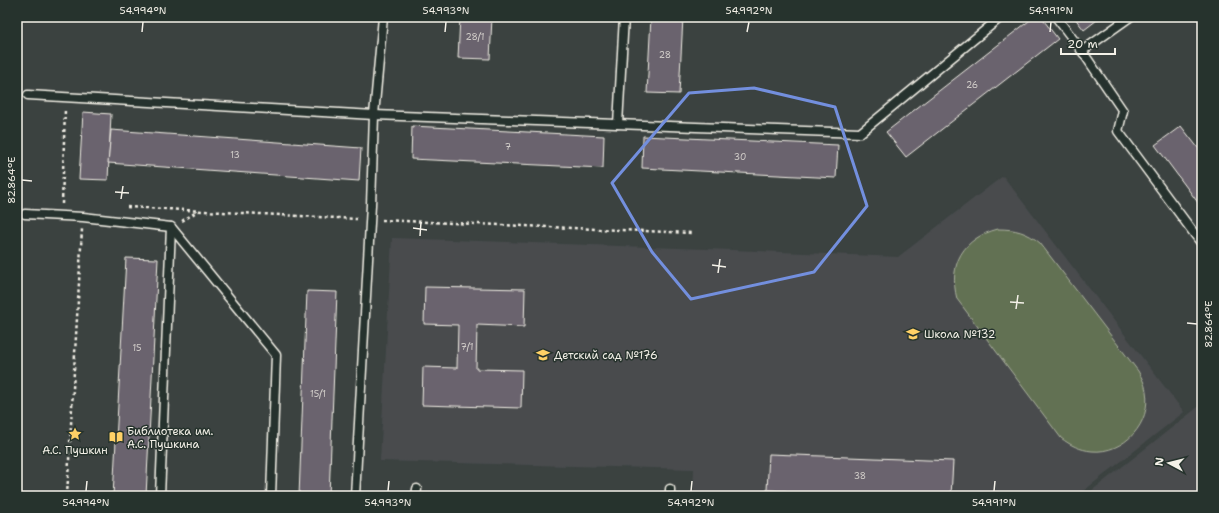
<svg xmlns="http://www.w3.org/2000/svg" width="1219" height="513" font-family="'Shantell Sans',sans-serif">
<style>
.built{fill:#494c4e}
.green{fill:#627153;stroke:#abb19e}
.building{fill:#6b646e;stroke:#f4f1e8}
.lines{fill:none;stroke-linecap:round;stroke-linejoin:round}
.service-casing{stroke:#f4f1e8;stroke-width:11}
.path{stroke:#f4f1e8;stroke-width:2.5;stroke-dasharray:3 3;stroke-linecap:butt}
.service{stroke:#26332d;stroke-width:8}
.marked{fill:none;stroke:#738fde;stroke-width:3;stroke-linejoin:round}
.ticks{fill:none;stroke:#f4f1e8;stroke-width:1.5}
.labels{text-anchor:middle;stroke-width:3;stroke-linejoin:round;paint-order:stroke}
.number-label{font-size:9px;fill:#d2ceca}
.poi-label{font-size:11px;fill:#f4f1e8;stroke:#26332d;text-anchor:start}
.neatline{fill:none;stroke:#f4f1e8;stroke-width:1.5}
.ticks-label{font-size:10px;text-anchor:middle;fill:#f4f1e8}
</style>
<rect width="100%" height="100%" fill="#3b4240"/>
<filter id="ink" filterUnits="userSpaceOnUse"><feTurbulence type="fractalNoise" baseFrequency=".025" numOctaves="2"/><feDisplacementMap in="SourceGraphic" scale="8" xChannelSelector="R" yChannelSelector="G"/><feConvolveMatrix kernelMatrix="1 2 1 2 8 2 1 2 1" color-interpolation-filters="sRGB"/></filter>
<g filter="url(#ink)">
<g class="built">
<polygon points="1003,176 1184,412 1077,496 693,496 694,469 380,461 392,238 707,249 898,257"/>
<polygon points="1202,404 1202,496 1085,496"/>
</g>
<path class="green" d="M 998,229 C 1015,229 1027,232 1040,243 L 1138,371 C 1142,378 1145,384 1146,391 C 1152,423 1124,454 1092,451 C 1080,450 1070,445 1061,438 L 957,299 C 948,264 963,238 998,229 Z"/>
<g class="building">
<polygon points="460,17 492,17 490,59 458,58"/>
<polygon points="651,17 683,17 679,94 647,93"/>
<polygon points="1034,17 1041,17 1058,39 906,157 886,132"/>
<polygon points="1074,17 1101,17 1084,30"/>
<polygon points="83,112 111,114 108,180 79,179"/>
<polygon points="412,126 604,136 603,168 411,159"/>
<polygon points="1181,126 1202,153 1202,208 1155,145"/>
<polygon points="111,130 361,148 359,181 108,163"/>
<polygon points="643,136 838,145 836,178 642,168"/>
<polygon points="126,258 158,259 146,496 113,496"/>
<polygon points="425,287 525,289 524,327 477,325 476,369 522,370 521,408 422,405 423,367 457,368 458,325 424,324"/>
<polygon points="307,291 337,292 329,496 299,496"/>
<polygon points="769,454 953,461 951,496 786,496 786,491 767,490"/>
</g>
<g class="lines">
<g class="service-casing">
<g id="service">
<polyline points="1056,17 1082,51"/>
<polyline points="1130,17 1082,51 1123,111 1118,131 1202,244"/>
<polyline points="28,95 374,115 383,17"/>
<polyline points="618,124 624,17"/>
<polyline points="25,214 83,217 171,227 276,355 271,496"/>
<polyline points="160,496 171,227"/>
<polyline points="355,496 371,205 374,115 860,133 1001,17"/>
<polyline points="416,496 417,489"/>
<polyline points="670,496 670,489"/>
</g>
</g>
<g class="path">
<polyline points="62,204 65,109"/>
<polyline points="127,207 357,219"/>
<polyline points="382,220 692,233"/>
<polyline points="182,221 198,211"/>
<polyline points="67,496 82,229"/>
</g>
<use href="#service" class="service"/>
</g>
</g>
<path class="marked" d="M 754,88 L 835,107 L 867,206 L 814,272 L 691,299 L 652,252 L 612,183 L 689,93 Z"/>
<path class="ticks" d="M 142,32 L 143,22M 445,32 L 446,22M 747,32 L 749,22M 1050,32 L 1051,22M 22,180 L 32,181M 115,192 L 129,193M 121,199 L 123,186M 413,228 L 427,230M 420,236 L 421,222M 712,265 L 726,267M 718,273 L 720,259M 1010,302 L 1024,303M 1016,309 L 1018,295M 1187,323 L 1197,324M 86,491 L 87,481M 388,491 L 389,481M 691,491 L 692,481M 994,491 L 995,481"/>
<defs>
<g id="school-bare" transform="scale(1.08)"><path d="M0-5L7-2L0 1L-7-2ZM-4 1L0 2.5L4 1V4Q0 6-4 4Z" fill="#ffd166" stroke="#26332d" stroke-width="2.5" paint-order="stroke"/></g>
<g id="sight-bare" transform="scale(1.08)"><path d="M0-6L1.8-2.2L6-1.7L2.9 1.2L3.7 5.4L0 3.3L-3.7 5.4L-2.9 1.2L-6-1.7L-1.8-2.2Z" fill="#ffd166" stroke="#26332d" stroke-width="2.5" paint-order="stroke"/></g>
<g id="library-bare" transform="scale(1.08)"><path d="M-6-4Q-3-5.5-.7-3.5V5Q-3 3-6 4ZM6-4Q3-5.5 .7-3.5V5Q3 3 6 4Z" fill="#ffd166" stroke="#26332d" stroke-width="2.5" paint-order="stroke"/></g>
</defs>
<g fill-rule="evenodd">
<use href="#school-bare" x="913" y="334"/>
<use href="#school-bare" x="543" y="355"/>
<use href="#sight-bare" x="75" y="434"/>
<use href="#library-bare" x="116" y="437"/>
</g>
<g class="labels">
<g class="number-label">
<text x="475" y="40">28/1</text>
<text x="665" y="58">28</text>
<text x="972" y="88">26</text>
<text x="508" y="150">7</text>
<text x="235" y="158">13</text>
<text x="740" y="160">30</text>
<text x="467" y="350">7/1</text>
<text x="137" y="351">15</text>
<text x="318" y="397">15/1</text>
<text x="860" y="479">38</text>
</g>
<g class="poi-label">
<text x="924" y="338">Школа №132</text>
<text x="554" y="359">Детский сад №176</text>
<text x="127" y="435">Библиотека им.<tspan x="127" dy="13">А.С. Пушкина</tspan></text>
<text x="75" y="454" text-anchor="middle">А.С. Пушкин</text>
</g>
</g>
<rect width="1219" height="513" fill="none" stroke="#26332d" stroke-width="44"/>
<g transform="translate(1169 463) rotate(277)" stroke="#26332d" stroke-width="3" paint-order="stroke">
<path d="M0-3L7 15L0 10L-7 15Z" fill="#f4f1e8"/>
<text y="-6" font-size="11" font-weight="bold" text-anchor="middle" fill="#f4f1e8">N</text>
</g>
<path d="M1061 48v6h54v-6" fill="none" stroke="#f4f1e8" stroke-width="2"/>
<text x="1067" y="48" font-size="12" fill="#f4f1e8" stroke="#26332d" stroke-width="3" paint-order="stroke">20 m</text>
<rect x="22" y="22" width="1175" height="469" class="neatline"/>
<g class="ticks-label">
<text x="143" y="14">54.994°N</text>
<text x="446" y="14">54.993°N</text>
<text x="749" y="14">54.992°N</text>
<text x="1051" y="14">54.991°N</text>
<text transform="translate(11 180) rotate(-90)" y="4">82.864°E</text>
<text transform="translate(1208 324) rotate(-90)" y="4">82.864°E</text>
<text x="86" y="506">54.994°N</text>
<text x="388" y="506">54.993°N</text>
<text x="691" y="506">54.992°N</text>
<text x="994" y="506">54.991°N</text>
</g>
</svg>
